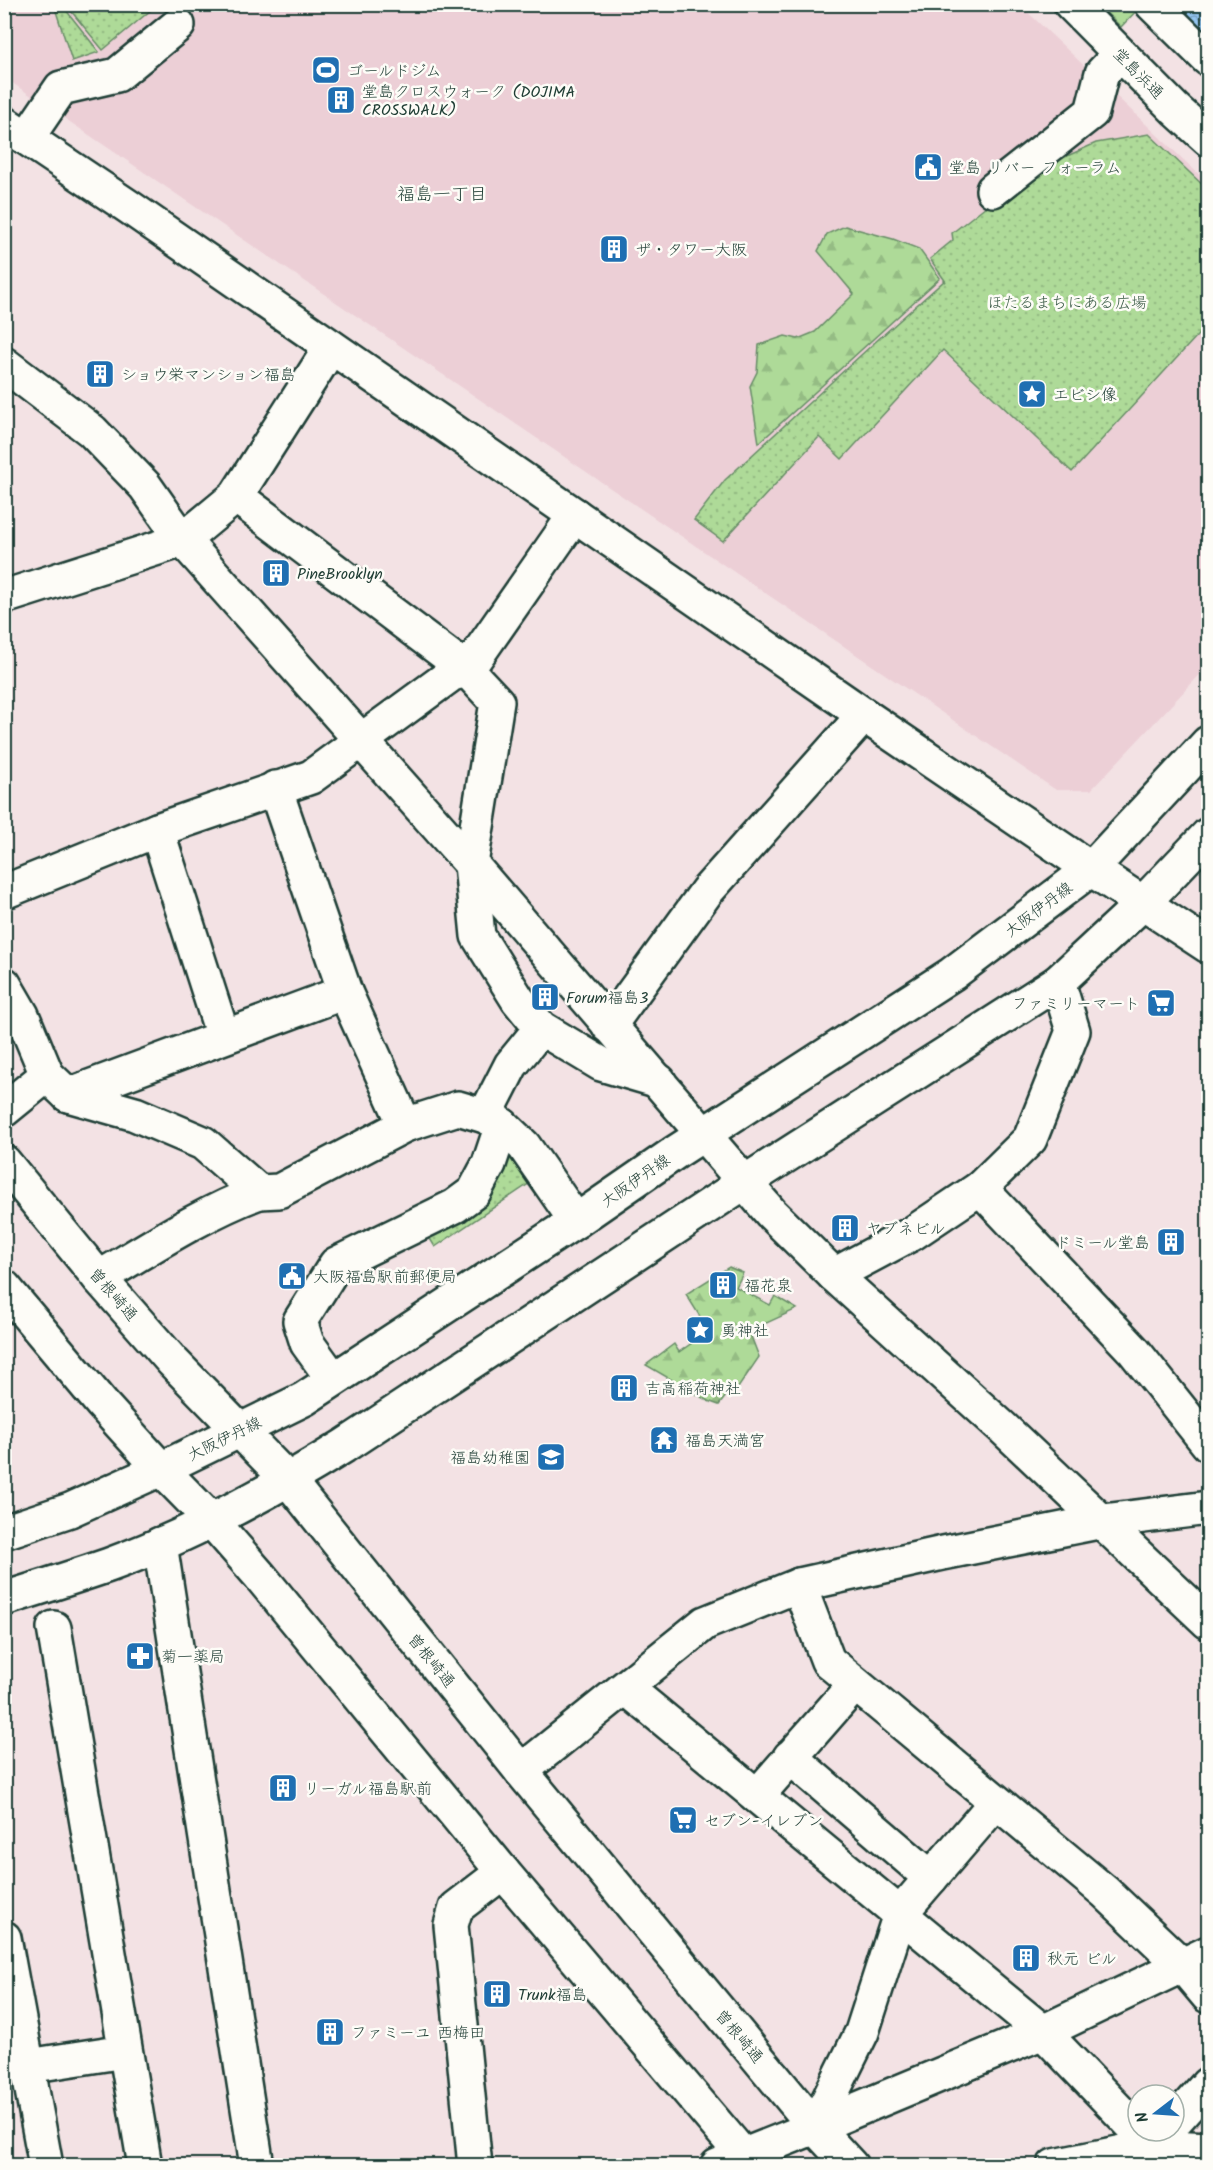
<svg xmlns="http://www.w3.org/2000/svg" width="1213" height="2170" font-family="Kalam,'Klee One',sans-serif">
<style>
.built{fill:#eccfd6}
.green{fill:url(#green-dots);stroke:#668c66;stroke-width:1.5}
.forest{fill:url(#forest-firs);stroke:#668c66;stroke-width:1.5}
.water{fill:url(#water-ripples);stroke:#658ea4;stroke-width:1.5}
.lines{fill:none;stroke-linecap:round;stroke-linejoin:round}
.minor-casing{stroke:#1f3d34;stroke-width:38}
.major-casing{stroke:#1f3d34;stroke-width:38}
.highway-casing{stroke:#1f3d34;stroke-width:38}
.minor{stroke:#fdfcf7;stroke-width:33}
.major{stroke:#fdfcf7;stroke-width:33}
.highway{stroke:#fdfcf7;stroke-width:33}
.labels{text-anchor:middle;stroke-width:5;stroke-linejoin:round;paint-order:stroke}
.poi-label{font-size:16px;fill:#1f3d34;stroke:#fdfcf7;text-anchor:start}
.street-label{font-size:16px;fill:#1f3d34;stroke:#fdfcf7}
.park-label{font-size:16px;fill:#3c5c48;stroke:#fdfcf7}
.neighbourhood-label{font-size:18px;fill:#1f3d34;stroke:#fdfcf7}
</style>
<defs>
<pattern id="green-dots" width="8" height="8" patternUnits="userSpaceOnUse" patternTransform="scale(1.5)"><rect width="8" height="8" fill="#aeda98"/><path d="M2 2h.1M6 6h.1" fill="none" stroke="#95bc84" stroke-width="1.8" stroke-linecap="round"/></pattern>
<pattern id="forest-firs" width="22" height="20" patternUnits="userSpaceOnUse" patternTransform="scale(1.5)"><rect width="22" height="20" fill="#aeda98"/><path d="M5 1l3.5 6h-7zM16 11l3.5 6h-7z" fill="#95bc84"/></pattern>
<pattern id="water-ripples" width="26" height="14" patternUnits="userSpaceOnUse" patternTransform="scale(1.5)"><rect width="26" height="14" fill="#93c4ef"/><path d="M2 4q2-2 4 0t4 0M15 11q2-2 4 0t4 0" fill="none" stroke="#77a0c2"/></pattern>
</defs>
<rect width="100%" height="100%" fill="#f3e2e4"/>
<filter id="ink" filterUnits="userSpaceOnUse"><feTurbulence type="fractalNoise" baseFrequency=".0167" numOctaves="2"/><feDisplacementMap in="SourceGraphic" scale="12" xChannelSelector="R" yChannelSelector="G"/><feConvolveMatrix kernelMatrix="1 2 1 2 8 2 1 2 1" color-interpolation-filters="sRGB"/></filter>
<g filter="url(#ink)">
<polygon class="built" points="4,5 1020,5 1208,183 1208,666 1091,790 1056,790 5,78"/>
<g class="green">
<polygon points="54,5 62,5 99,52 72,61"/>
<polygon points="66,5 157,5 103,50"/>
<polygon points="1149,134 1208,190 1208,324 1072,472 943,350 842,459 819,437 723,541 694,520 725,480 873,344 944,281 946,282 930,259 953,240 952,233 991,202 1045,166 1096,143"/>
<polygon points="509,1145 533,1181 435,1247 426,1232"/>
</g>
<g class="forest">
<polygon points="1098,5 1136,5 1139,8 1121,27"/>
<polygon points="845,226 893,239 919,249 940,278 759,443 750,386 757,372 759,345 785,336 798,339 815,332 854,294 818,251 827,234"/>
<polygon points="729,1267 743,1273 736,1287 770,1305 775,1296 797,1309 749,1331 759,1357 738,1388 733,1387 719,1405 708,1401 646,1365 674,1344 679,1352 709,1331 686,1294"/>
</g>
<polygon class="water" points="1173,5 1208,5 1208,37"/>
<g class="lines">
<g class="minor-casing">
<g id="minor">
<polyline points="1071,4 1175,109 1208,139"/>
<polyline points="1152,4 1208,59"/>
<polyline points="4,123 129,207 864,715 1091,869 1208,946"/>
<polyline points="27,138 61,88 117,75 178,25"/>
<polyline points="993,190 1092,112 1102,73 1120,54"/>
<polyline points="4,364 92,431 145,486 183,540 471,864 771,1213 834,1275 1002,1427 1208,1622"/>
<polyline points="236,496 467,670 497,702 471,864 478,936 518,1000 541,1028 601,1064 659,1081"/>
<polyline points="4,597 183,540 236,496 331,347"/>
<polyline points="275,788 345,992 405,1125"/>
<polyline points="157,830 223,1036"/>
<polyline points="4,892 157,830 311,777 452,674 467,670 575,515"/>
<polyline points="4,984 22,1015 47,1075 4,1110"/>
<polyline points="609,1026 707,891 864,715"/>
<polyline points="47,1075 68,1095 135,1114 203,1143 259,1192 279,1191 405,1125 458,1108 485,1116 502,1125 524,1146 576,1221"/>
<polyline points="68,1095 345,992"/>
<polyline points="485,1116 511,1065 541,1028"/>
<polyline points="980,1188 1134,1351 1208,1444"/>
<polyline points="834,1275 913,1233 980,1188 1030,1139 1073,1031 1058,982"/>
<path d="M 99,1278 C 151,1247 203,1213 259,1192"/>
<polyline points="333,1379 307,1343 300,1321 336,1264 455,1206 474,1192 489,1164 502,1125"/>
<polyline points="160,1544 257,2166"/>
<polyline points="799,1585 828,1661 1105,1892 1182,1965 1208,1996"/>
<polyline points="54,1628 145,2166"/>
<polyline points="626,1688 1043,2032 1138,2131"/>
<polyline points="790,1757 931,1878"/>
<polyline points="521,1771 705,1623 799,1585 943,1553 1103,1521 1208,1508"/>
<polyline points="757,1796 855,1684"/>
<polyline points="4,1938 46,2166"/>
<polyline points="28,2066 125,2051"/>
<polyline points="1174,2122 1208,2084"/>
<polyline points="815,2127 862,2032 900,1914 996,1802"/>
<polyline points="475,2166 451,1925 456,1908 503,1872"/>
<polyline points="717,2166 815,2127 1043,2032 1208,1953"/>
<polyline points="1054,2166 1153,2146 1208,2149"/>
</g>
</g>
<g class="major-casing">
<g id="major">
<polyline points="4,1532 70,1510 161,1469 304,1399 576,1221 676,1152 952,974 1091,869 1208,743"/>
<path d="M 4,1599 C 39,1588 74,1577 109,1565 C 191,1535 270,1492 344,1446 L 745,1182 L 1058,982 L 1144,902 L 1208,835"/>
</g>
</g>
<g class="highway-casing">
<g id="highway">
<polyline points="4,1162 99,1278 173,1362 289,1481 521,1771 815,2127 851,2166"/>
<polyline points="4,1287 102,1404 161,1469 211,1520 260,1576 503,1872 752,2166"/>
</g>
</g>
<use href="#minor" class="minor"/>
<use href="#major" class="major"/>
<use href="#highway" class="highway"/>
</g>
</g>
<defs>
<g id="stadium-square" transform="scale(1.5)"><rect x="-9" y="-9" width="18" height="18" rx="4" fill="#1f6fb2" stroke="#fdfcf7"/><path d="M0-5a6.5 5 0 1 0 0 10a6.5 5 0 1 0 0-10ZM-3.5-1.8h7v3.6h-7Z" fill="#fff"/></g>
<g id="building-square" transform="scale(1.5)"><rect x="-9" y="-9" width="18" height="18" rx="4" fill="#1f6fb2" stroke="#fdfcf7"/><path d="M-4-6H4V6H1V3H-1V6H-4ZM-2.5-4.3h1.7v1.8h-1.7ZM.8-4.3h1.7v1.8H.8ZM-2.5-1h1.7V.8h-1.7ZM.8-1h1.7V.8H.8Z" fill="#fff"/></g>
<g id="civic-square" transform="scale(1.5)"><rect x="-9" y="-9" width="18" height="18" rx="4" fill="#1f6fb2" stroke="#fdfcf7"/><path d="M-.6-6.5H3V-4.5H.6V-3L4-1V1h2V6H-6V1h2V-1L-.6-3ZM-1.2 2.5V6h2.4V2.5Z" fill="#fff"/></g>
<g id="sight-square" transform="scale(1.5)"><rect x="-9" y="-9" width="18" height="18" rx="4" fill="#1f6fb2" stroke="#fdfcf7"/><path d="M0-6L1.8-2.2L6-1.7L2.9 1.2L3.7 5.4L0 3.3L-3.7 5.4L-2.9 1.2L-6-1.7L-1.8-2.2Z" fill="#fff"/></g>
<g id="supermarket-square" transform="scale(1.5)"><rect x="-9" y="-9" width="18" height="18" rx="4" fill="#1f6fb2" stroke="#fdfcf7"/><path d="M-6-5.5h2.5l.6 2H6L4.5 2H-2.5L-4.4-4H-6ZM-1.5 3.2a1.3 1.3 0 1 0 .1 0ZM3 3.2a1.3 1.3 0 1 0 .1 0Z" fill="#fff"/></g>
<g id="temple-square" transform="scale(1.5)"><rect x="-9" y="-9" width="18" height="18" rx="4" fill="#1f6fb2" stroke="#fdfcf7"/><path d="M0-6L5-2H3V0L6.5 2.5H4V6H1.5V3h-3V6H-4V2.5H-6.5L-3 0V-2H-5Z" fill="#fff"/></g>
<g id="school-square" transform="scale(1.5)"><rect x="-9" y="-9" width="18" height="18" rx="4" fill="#1f6fb2" stroke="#fdfcf7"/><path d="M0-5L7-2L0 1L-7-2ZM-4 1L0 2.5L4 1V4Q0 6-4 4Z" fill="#fff"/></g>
<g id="pharmacy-square" transform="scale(1.5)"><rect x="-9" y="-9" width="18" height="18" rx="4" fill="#1f6fb2" stroke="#fdfcf7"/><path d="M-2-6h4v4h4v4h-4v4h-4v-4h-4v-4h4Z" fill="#fff"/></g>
</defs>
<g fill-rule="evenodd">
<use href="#stadium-square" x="326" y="70"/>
<use href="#building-square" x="341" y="100"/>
<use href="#civic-square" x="928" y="167"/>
<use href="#building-square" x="614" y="249"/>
<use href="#building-square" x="100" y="374"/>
<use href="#sight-square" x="1032" y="394"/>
<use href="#building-square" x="276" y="573"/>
<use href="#building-square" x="545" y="997"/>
<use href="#supermarket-square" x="1161" y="1003"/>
<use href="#building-square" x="845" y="1228"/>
<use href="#building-square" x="1171" y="1242"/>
<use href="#civic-square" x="292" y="1276"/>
<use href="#building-square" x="723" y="1285"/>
<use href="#sight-square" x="700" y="1330"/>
<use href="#building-square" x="624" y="1388"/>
<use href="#temple-square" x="664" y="1440"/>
<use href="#school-square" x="551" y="1457"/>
<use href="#pharmacy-square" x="140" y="1656"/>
<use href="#building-square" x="283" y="1788"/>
<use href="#supermarket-square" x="683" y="1820"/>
<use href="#building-square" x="1026" y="1958"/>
<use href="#building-square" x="497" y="1994"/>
<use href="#building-square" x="330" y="2032"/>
</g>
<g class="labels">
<g class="poi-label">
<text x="347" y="76">ゴールドジム</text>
<text x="362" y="97">堂島クロスウォーク (DOJIMA<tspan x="362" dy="18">CROSSWALK)</tspan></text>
<text x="949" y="173">堂島 リバー フォーラム</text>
<text x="635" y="255">ザ・タワー大阪</text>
<text x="121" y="380">ショウ栄マンション福島</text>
<text x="1053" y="400">エビシ像</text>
<text x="297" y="579">PineBrooklyn</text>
<text x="566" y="1003">Forum福島3</text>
<text x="1140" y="1009" text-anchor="end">ファミリーマート</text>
<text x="866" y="1234">ヤブネビル</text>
<text x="1150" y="1248" text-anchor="end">ドミール堂島</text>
<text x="313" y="1282">大阪福島駅前郵便局</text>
<text x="744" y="1291">福花泉</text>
<text x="721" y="1336">勇神社</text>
<text x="645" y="1394">吉高稲荷神社</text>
<text x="685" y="1446">福島天満宮</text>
<text x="530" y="1463" text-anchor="end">福島幼稚園</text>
<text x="161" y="1662">菊一薬局</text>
<text x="304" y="1794">リーガル福島駅前</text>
<text x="704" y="1826">セブン-イレブン</text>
<text x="1047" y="1964">秋元 ビル</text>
<text x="518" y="2000">Trunk福島</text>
<text x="351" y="2038">ファミーユ 西梅田</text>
</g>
<g class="street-label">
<text transform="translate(1139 73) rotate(45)" y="6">堂島浜通</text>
<text transform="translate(1038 909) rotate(-37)" y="6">大阪伊丹線</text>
<text transform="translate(635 1180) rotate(-35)" y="6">大阪伊丹線</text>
<text transform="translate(114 1294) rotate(49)" y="6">曽根崎通</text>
<text transform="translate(224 1438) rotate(-26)" y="6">大阪伊丹線</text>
<text transform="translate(432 1660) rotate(51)" y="6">曽根崎通</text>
<text transform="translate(740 2036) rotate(50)" y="6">曽根崎通</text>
</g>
<g class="park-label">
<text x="1067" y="308">ほたるまちにある広場</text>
</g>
<g class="neighbourhood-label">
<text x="442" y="200">福島一丁目</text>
</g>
</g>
<rect width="1213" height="2170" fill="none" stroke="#fdfcf7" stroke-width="24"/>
<rect x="12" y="12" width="1189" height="2146" fill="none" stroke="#1f3d34" stroke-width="2" filter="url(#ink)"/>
<g transform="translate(1156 2113) rotate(253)"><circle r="28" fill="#fdfcf7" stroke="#a4b0a9" stroke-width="1.5"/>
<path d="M0-4.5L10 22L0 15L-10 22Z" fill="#1f6fb2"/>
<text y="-9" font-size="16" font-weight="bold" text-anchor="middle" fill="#1f3d34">N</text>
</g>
</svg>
